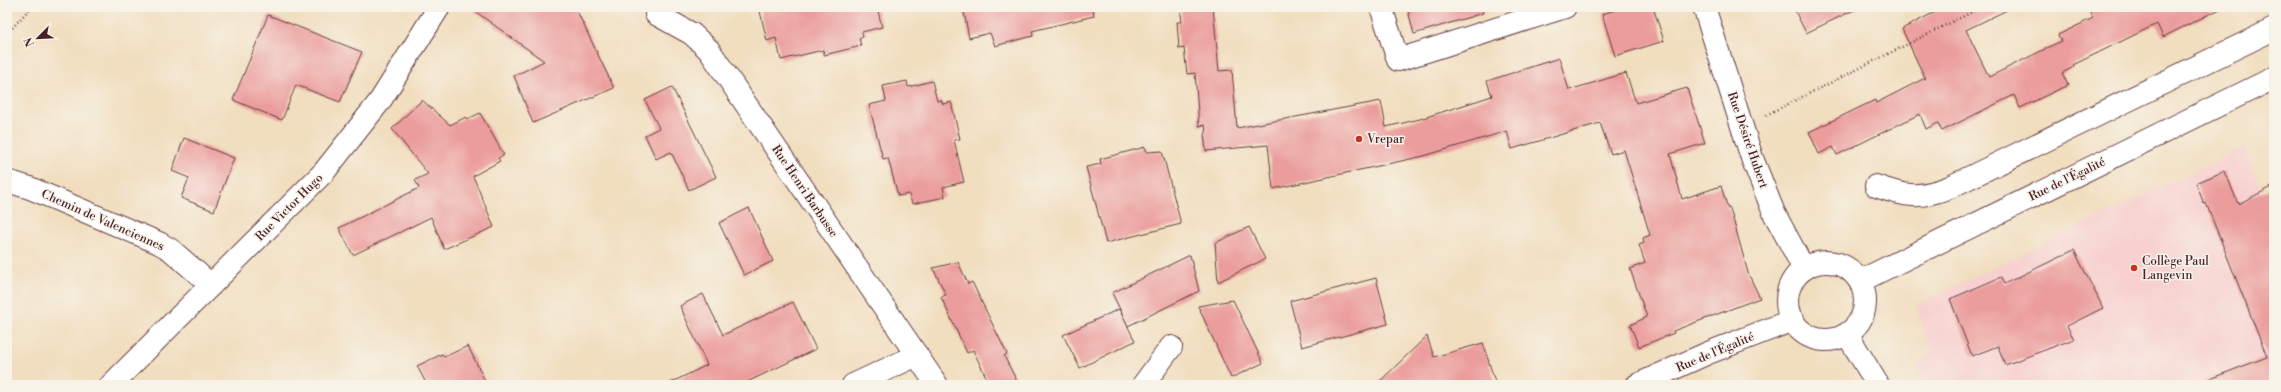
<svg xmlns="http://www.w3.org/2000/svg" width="2281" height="392" font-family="'Libre Bodoni',serif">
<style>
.built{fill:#f7d0cf}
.building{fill:#eb9d9c}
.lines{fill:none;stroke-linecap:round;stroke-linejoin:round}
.minor-casing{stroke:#633c41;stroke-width:24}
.path{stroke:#633c41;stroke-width:2.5;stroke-dasharray:1 3;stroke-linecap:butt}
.minor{stroke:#fff;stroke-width:22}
.poi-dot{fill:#c8321e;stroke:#f7f3e8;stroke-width:1.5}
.labels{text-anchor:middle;stroke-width:3;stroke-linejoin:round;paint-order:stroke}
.poi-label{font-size:12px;fill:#4a1f2b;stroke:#f7f3e8;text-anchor:start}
.street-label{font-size:12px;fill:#4a1f2b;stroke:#f7f3e8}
</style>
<rect width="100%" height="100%" fill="#f7f3e8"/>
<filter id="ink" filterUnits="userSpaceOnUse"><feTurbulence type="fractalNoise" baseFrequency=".025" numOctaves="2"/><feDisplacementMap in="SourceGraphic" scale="8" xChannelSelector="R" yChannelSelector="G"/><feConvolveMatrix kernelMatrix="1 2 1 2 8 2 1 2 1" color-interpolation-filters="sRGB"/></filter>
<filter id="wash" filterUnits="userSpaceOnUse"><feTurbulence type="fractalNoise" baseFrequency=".012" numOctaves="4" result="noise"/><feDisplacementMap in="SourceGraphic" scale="16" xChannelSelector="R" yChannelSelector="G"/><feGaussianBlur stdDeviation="0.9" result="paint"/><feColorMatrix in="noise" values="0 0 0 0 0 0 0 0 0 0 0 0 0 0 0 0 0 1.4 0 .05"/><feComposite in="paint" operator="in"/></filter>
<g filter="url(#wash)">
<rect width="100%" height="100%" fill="#f1debf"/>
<polygon class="built" points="2245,147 2274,231 2274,385 1925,385 1916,361 1933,357 1916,305"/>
<g id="blocks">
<g class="building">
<polygon points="469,7 575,7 614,88 533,123 514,76 544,61"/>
<polygon points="759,7 877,7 882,27 862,32 863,37 859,38 861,46 824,55 823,50 781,60 776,38 767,41"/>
<polygon points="963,7 1093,7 1094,16 1032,31 1033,36 995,46 990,33 969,38"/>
<polygon points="1180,7 1213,7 1219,71 1232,70 1237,128 1381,101 1386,127 1420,119 1492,96 1487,81 1559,58 1569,90 1626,73 1636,103 1687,88 1705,143 1670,154 1682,199 1721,186 1728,209 1730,208 1748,273 1760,298 1673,331 1674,333 1639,347 1630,325 1647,317 1630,269 1645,263 1639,245 1644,243 1643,238 1650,235 1624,150 1611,154 1600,123 1512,149 1507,131 1424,156 1273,189 1268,145 1206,151 1204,134 1206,134 1205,125 1199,126 1195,73 1187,74 1184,48 1179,49 1177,22 1182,22"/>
<polygon points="1407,7 1482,7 1483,13 1414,34"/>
<polygon points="1625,7 1653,7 1664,41 1615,56 1602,14"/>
<polygon points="1793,7 1860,7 1806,33"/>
<polygon points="1945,7 2013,7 1966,30 1989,77 2061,41 2058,35 2093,18 2088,7 2224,7 2163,37 2157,24 2073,65 2074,67 2062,73 2068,85 2020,108 2014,95 1942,131 1938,123 1926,129 1920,114 1837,155 1833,147 1819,154 1809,132 1875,100 1876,103 1925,78 1902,29"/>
<polygon points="268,15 362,52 340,102 296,85 282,120 233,100"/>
<polygon points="907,81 908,87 932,81 937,101 941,100 943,104 951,102 960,139 954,140 964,182 943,187 945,197 912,204 909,194 898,196 888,158 883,159 869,105 886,101 883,86"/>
<polygon points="672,87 716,177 689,190 671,152 656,159 645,135 659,128 645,100"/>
<polygon points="422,100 450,125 466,117 468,119 480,113 504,155 498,158 500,161 473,176 494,227 444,249 431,217 353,255 339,228 419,188 415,180 428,174 392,129"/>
<polygon points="184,138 234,158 214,211 181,198 189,178 172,171"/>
<polygon points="1145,147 1147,152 1162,151 1181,224 1106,243 1086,167 1101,164 1100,159"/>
<polygon points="2225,171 2238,204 2274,186 2274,385 2200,385 2199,383 2267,357 2206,203 2204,204 2196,183"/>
<polygon points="749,208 773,261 744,275 719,223"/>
<polygon points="1249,227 1265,259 1218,282 1215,243"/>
<polygon points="2074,250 2103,308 2067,326 2074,339 2005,365 1998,346 1972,356 1950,299 2001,277 2004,284"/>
<polygon points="1190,255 1199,291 1128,326 1112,293"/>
<polygon points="958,262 968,284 972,282 1007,354 1004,356 1019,385 990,385 973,350 967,353 941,297 946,295 933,268"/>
<polygon points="1376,278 1388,324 1302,347 1290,301"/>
<polygon points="703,294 723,335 793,302 816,349 741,385 666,385 707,365 680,306"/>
<polygon points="1233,300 1263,363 1231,378 1198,306"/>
<polygon points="1119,309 1135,341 1080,368 1063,335"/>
<polygon points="1427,336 1434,357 1483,343 1496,385 1376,385"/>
<polygon points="468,346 487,385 427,385 417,366 442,354 444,357"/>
</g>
</g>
</g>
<g filter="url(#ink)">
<use href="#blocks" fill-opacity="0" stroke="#633c41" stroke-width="1"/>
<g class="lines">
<g class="minor-casing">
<g id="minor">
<polyline points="1381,7 1398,60 1565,7"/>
<polyline points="1704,7 1752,158 1774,213 1804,269"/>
<polyline points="656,14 692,34 709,50 937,385"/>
<polyline points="7,181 30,188 159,243 171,250 211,285"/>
<path d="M 1876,186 C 1906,197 1920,199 1950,187 L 2274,29"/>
<circle cx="1826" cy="301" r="39"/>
<polyline points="1860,281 2274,78"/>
<polyline points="1847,334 1878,385"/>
<polyline points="111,385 324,172 380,101 439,7"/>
<polyline points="853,385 917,355"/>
<polyline points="1143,385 1171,347"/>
<polyline points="1637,385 1708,353 1793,320"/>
</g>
</g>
<g class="path">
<polyline points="7,34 31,7"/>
<polyline points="1766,115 1982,7"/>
</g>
<use href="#minor" class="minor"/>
</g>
</g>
<g class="poi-dot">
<circle cx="1359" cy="139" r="4"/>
<circle cx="2134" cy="268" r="4"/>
</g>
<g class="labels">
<g class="poi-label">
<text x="1367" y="143">Vrepar</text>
<text x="2142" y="265">Collège Paul<tspan x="2142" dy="14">Langevin</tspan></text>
</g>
<g class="street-label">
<text transform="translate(1748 140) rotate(71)" y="4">Rue Désiré Hubert</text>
<text transform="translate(2067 179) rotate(-26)" y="4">Rue de l'Égalité</text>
<text transform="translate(805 191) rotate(56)" y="4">Rue Henri Barbusse</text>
<text transform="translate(289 207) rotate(-45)" y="4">Rue Victor Hugo</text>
<text transform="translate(103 220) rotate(24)" y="4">Chemin de Valenciennes</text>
<text transform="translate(1715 352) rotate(-23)" y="4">Rue de l'Égalité</text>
</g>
</g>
<rect width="2281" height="392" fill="none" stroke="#f7f3e8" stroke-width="24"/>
<g transform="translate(38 38) rotate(246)" stroke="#f7f3e8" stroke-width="3" paint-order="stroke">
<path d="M0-3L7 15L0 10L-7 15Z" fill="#4a1f2b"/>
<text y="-6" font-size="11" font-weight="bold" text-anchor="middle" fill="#4a1f2b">N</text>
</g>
</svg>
